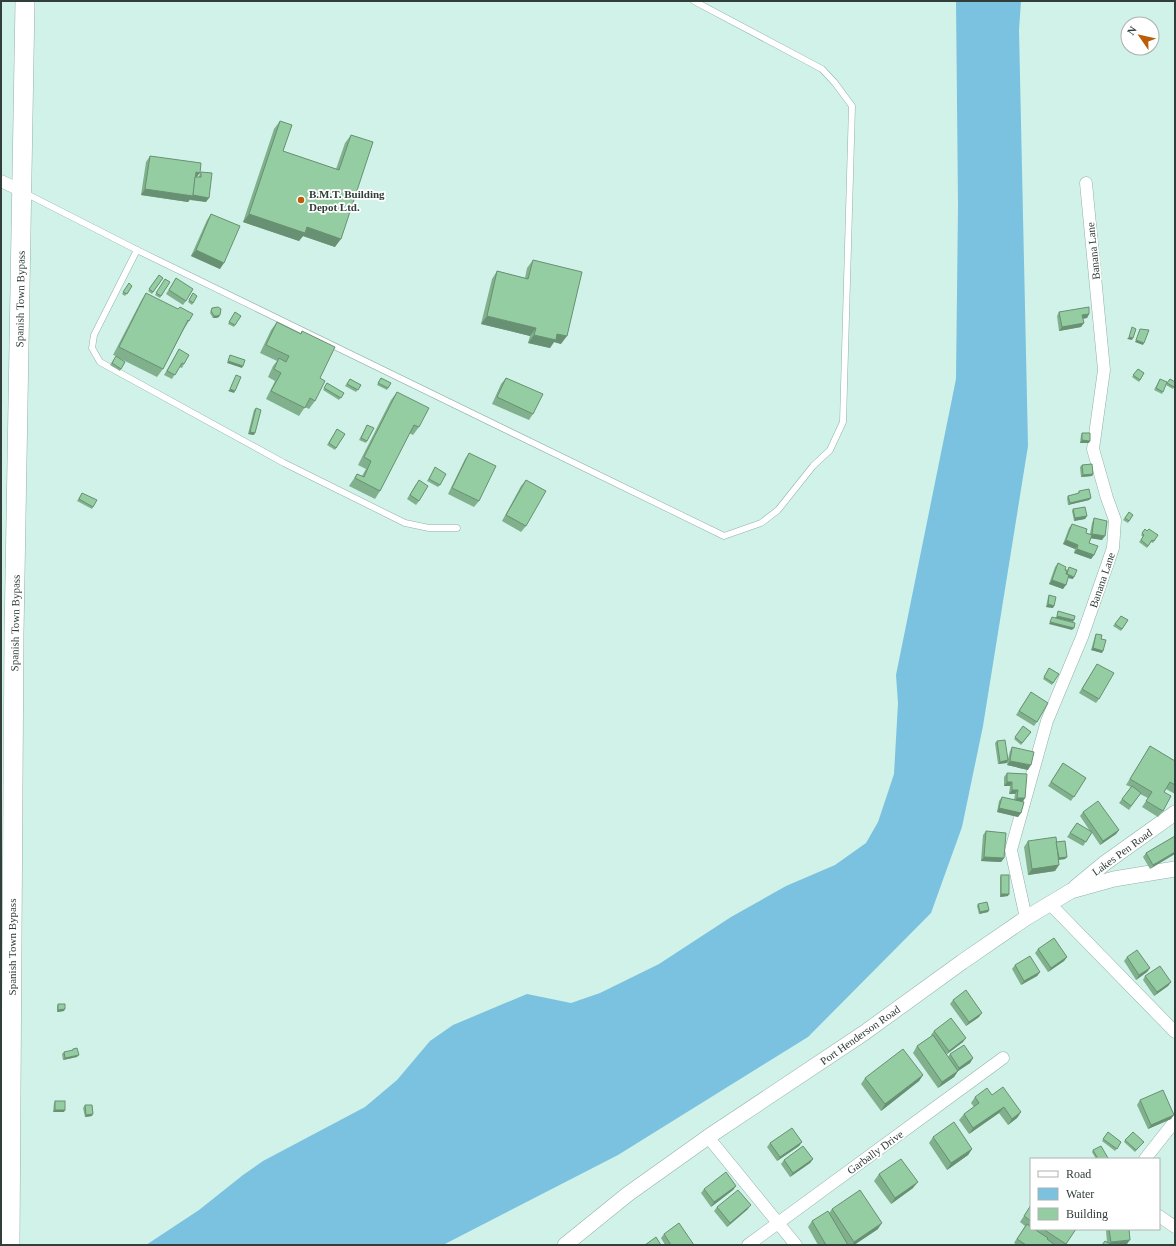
<svg xmlns="http://www.w3.org/2000/svg" width="1176" height="1246" font-family="Georgia,serif">
<style>
.water{fill:#7ac2df}
.lines{fill:none;stroke-linecap:round;stroke-linejoin:round}
.service-casing{stroke:#92b1a9;stroke-width:7}
.minor-casing{stroke:#92b1a9;stroke-width:13}
.tertiary-casing{stroke:#92b1a9;stroke-width:16}
.primary-casing{stroke:#92b1a9;stroke-width:20}
.service{stroke:#fff;stroke-width:6}
.minor{stroke:#fff;stroke-width:12}
.tertiary{stroke:#fff;stroke-width:15}
.primary{stroke:#fff;stroke-width:19}
.wall{fill:#80b08c}
.shaded-wall{fill:#689072}
.building{fill:#95cda3;stroke:#689072}
.poi-dot{fill:#ba5e09;stroke:#fff;stroke-width:1.5}
.labels{text-anchor:middle;stroke-width:3.5;stroke-linejoin:round;paint-order:stroke}
.poi-label{font-size:11px;font-weight:bold;fill:#313e3a;stroke:#fff;text-anchor:start}
.street-label{font-size:11px;fill:#313e3a;stroke:#fff}
</style>
<rect width="100%" height="100%" fill="#d1f2e9"/>
<polygon class="water" points="956,1 1021,1 1019,30 1028,446 983,726 962,827 931,913 808,1037 618,1155 443,1245 146,1245 199,1210 243,1175 263,1161 365,1107 397,1080 430,1041 453,1025 527,994 571,1003 600,993 659,964 731,917 786,886 835,865 866,843 878,822 894,774 898,703 896,675 956,379 958,205"/>
<g class="lines">
<g class="service-casing">
<g id="service">
<polyline points="25,193 137,250 724,536 761,523 778,510 813,466 830,450 843,422 852,106 835,83 822,69 694,1"/>
<polyline points="137,250 94,335 92,348 100,362 284,463 405,523 429,528 457,528"/>
</g>
</g>
<g class="minor-casing">
<g id="minor">
<polyline points="1,181 22,191"/>
<polyline points="1050,904 1175,1032"/>
<polyline points="1026,918 1011,850 1047,721 1082,637 1113,548 1115,520 1107,498 1093,449 1104,370 1086,183"/>
<polyline points="708,1137 796,1245"/>
<polyline points="1145,1159 1175,1121"/>
<polyline points="1159,1216 1175,1227"/>
<polyline points="748,1245 1003,1058"/>
</g>
</g>
<g class="tertiary-casing">
<g id="tertiary">
<polyline points="1076,887 1105,863 1175,813"/>
<polyline points="565,1245 628,1194 708,1137 864,1033 962,962 1026,918 1071,891 1114,879 1175,869"/>
</g>
</g>
<g class="primary-casing">
<polyline id="primary" points="10,1245 14,634 25,1"/>
</g>
<use href="#service" class="service"/>
<use href="#minor" class="minor"/>
<use href="#tertiary" class="tertiary"/>
<use href="#primary" class="primary"/>
</g>
<g class="wall">
<polygon points="280,121 283,151 336,169 345,143 351,135 335,247 303,236 299,241 243,222 274,129"/>
<polygon points="150,156 196,177 198,177 199,176 201,172 206,202 190,199 188,202 141,195 146,162"/>
<polygon points="211,214 220,269 191,256 207,220"/>
<polygon points="533,260 561,344 554,342 550,348 528,343 530,336 481,324 492,279 497,271 525,278 527,268"/>
<polygon points="159,275 163,278 152,294 148,291"/>
<polygon points="176,278 186,301 183,305 166,294"/>
<polygon points="165,279 170,282 160,298 155,295"/>
<polygon points="129,283 132,286 125,296 122,294"/>
<polygon points="146,293 189,321 184,329 163,369 157,377 119,358 125,362 120,371 110,365 116,356 113,355 141,301"/>
<polygon points="193,293 197,296 192,305 188,302"/>
<polygon points="212,308 219,317 216,318 213,318 210,313"/>
<polygon points="235,312 241,316 234,327 228,324"/>
<polygon points="1059,312 1089,314 1087,318 1083,319 1081,327 1059,331 1057,316"/>
<polygon points="277,322 300,334 302,331 320,378 315,401 309,409 305,407 299,416 266,399 275,381 268,377 273,366 277,361 260,353 271,330"/>
<polygon points="179,349 184,364 182,368 179,367 172,379 164,375"/>
<polygon points="1138,369 1144,373 1139,382 1132,377"/>
<polygon points="381,378 391,383 387,390 377,385"/>
<polygon points="506,378 533,414 529,420 492,404 501,384"/>
<polygon points="350,379 361,385 356,392 345,386"/>
<polygon points="1160,379 1163,392 1162,394 1154,390"/>
<polygon points="1170,379 1175,385 1173,389 1166,385"/>
<polygon points="327,383 344,393 339,400 323,390"/>
<polygon points="397,392 419,427 413,435 409,433 380,491 375,499 349,486 357,474 362,476 366,469 358,465 391,400"/>
<polygon points="256,408 254,435 248,434 254,410"/>
<polygon points="367,425 367,441 366,443 359,440"/>
<polygon points="337,429 345,434 335,450 327,445"/>
<polygon points="1082,433 1089,443 1080,443 1081,435"/>
<polygon points="469,453 479,501 474,507 448,494 465,459"/>
<polygon points="1082,465 1093,474 1092,476 1081,477 1080,467"/>
<polygon points="434,470 440,485 438,487 427,481"/>
<polygon points="526,480 526,526 521,532 502,521 521,486"/>
<polygon points="416,484 419,501 416,505 407,499"/>
<polygon points="1079,491 1091,498 1089,500 1068,505 1067,498 1068,496 1078,494"/>
<polygon points="82,493 93,507 92,509 77,501"/>
<polygon points="1073,509 1087,516 1085,519 1074,521 1072,511"/>
<polygon points="1129,512 1133,515 1128,523 1123,520"/>
<polygon points="1094,518 1102,540 1091,538 1089,543 1094,555 1091,559 1074,553 1075,549 1063,544 1069,528 1072,524 1086,533 1090,534 1092,523"/>
<polygon points="1145,529 1147,531 1158,535 1153,543 1151,542 1147,548 1139,542 1143,537 1141,535"/>
<polygon points="1058,563 1067,570 1069,567 1073,579 1068,578 1063,589 1049,584 1055,567"/>
<polygon points="1049,595 1053,608 1046,607 1048,597"/>
<polygon points="1121,616 1128,620 1121,631 1113,626"/>
<polygon points="1096,634 1101,639 1102,653 1091,650 1095,636"/>
<polygon points="1097,664 1099,699 1096,703 1079,693"/>
<polygon points="1049,668 1059,674 1052,685 1043,679"/>
<polygon points="1031,692 1037,722 1034,726 1016,715"/>
<polygon points="1023,726 1031,732 1021,745 1014,739"/>
<polygon points="997,741 1008,759 1010,751 1012,747 1028,770 1007,765 1008,761 1007,763 998,764 995,743"/>
<polygon points="1150,746 1175,761 1175,794 1166,789 1164,792 1163,811 1158,817 1142,807 1148,798 1140,794 1129,810 1119,803 1131,787 1126,785"/>
<polygon points="1063,763 1086,778 1071,801 1048,786"/>
<polygon points="1007,773 1025,798 1023,802 1021,813 1018,817 997,812 999,801 1002,797 1014,800 1015,794 1009,794 1010,786 1004,786 1004,777"/>
<polygon points="1083,812 1119,830 1116,834 1100,845 1092,833 1083,846 1067,837 1077,823 1090,831 1080,816"/>
<polygon points="986,831 1004,858 1001,862 981,861 983,835"/>
<polygon points="1175,836 1150,869 1143,857 1146,853"/>
<polygon points="1028,841 1056,842 1067,857 1065,859 1059,860 1055,871 1028,875 1024,847"/>
<polygon points="1001,875 1008,896 1000,897 1000,877"/>
<polygon points="978,904 989,910 988,912 979,914 977,906"/>
<polygon points="1038,949 1067,957 1064,961 1048,972 1035,953"/>
<polygon points="1127,957 1150,968 1147,972 1136,980 1124,961"/>
<polygon points="1015,965 1040,972 1037,976 1021,985 1012,969"/>
<polygon points="1145,976 1171,982 1168,986 1154,996 1143,980"/>
<polygon points="953,1000 979,1017 966,1026 950,1004"/>
<polygon points="58,1004 64,1011 57,1012 57,1006"/>
<polygon points="934,1031 963,1042 946,1054 948,1057 950,1054 973,1058 970,1063 958,1071 954,1077 938,1088 913,1053 917,1046 932,1036 931,1035"/>
<polygon points="73,1049 77,1057 63,1060 62,1054 64,1052 71,1051"/>
<polygon points="923,1075 919,1081 881,1111 861,1084 865,1078"/>
<polygon points="992,1095 1021,1112 1017,1118 1008,1125 999,1113 969,1134 959,1120 964,1114 974,1107 971,1103 975,1097"/>
<polygon points="1140,1100 1171,1119 1148,1129 1137,1105"/>
<polygon points="55,1101 64,1112 53,1112 54,1103"/>
<polygon points="85,1105 92,1116 85,1117 83,1108"/>
<polygon points="1108,1132 1121,1142 1115,1151 1102,1141"/>
<polygon points="933,1137 972,1149 968,1155 947,1170 929,1143"/>
<polygon points="1125,1140 1142,1144 1135,1152 1124,1142"/>
<polygon points="802,1142 799,1146 777,1161 767,1147 770,1143"/>
<polygon points="1093,1150 1108,1158 1107,1159 1096,1159 1092,1152"/>
<polygon points="813,1159 810,1163 790,1177 781,1164 784,1160"/>
<polygon points="879,1174 913,1188 891,1204 874,1181"/>
<polygon points="736,1186 733,1190 711,1207 701,1193 704,1189"/>
<polygon points="1031,1205 1031,1229 1076,1229 1065,1245 1017,1245 1014,1243 1025,1226 1020,1222"/>
<polygon points="717,1207 748,1209 727,1227 714,1211"/>
<polygon points="832,1209 878,1229 854,1245 818,1245 808,1227 812,1221 829,1213"/>
<polygon points="1108,1229 1129,1229 1127,1244 1102,1245 1107,1242 1106,1231"/>
<polygon points="664,1234 694,1245 665,1245 661,1238"/>
</g>
<g class="shaded-wall">
<polygon points="196,172 200,173 195,179"/>
<polygon points="145,189 193,196 188,202 141,195"/>
<polygon points="193,195 209,198 206,202 190,200"/>
<polygon points="249,214 307,227 341,239 335,247 303,236 299,241 243,222"/>
<polygon points="196,250 224,263 220,269 191,256"/>
<polygon points="1089,314 1087,318 1080,319 1082,315"/>
<polygon points="220,315 219,317 216,318 213,318 214,316"/>
<polygon points="487,316 536,328 530,336 481,324"/>
<polygon points="1084,323 1081,327 1059,331 1062,327"/>
<polygon points="557,334 567,336 561,344 554,342 550,348 528,343 534,335"/>
<polygon points="1129,337 1133,338 1132,340 1127,339"/>
<polygon points="1136,340 1144,343 1143,345 1135,342"/>
<polygon points="228,361 243,366 242,368 227,363"/>
<polygon points="230,389 235,391 234,393 228,391"/>
<polygon points="250,432 255,433 254,435 248,434"/>
<polygon points="1082,440 1090,441 1089,443 1080,443"/>
<polygon points="1093,474 1092,476 1081,477 1083,475"/>
<polygon points="1091,498 1089,500 1068,505 1070,503"/>
<polygon points="1087,516 1085,519 1074,521 1075,518"/>
<polygon points="1092,534 1105,536 1102,540 1089,538"/>
<polygon points="1066,540 1078,545 1075,549 1063,544"/>
<polygon points="1077,549 1094,555 1091,559 1074,553"/>
<polygon points="1067,575 1074,577 1073,579 1065,577"/>
<polygon points="1052,580 1066,585 1063,589 1049,584"/>
<polygon points="1048,604 1054,606 1053,608 1046,607"/>
<polygon points="1057,616 1074,620 1073,622 1055,618"/>
<polygon points="1050,622 1074,628 1072,630 1049,624"/>
<polygon points="1093,648 1103,651 1102,653 1091,650"/>
<polygon points="1008,760 1007,763 998,764 1000,762"/>
<polygon points="1010,761 1031,765 1028,770 1007,765"/>
<polygon points="1007,782 1012,782 1010,786 1004,786"/>
<polygon points="1012,790 1018,790 1015,794 1009,794"/>
<polygon points="1017,798 1025,798 1022,802 1014,802"/>
<polygon points="999,808 1021,813 1018,817 997,812"/>
<polygon points="1119,830 1116,834 1100,845 1103,841"/>
<polygon points="1175,852 1175,854 1150,869 1153,865"/>
<polygon points="984,857 1004,858 1001,862 981,861"/>
<polygon points="1067,857 1065,859 1056,860 1057,858"/>
<polygon points="1059,865 1055,871 1028,875 1032,869"/>
<polygon points="1001,894 1009,894 1008,896 1000,897"/>
<polygon points="989,910 988,912 979,914 980,912"/>
<polygon points="1067,957 1064,961 1048,972 1051,968"/>
<polygon points="1150,968 1147,972 1136,980 1139,975"/>
<polygon points="1040,972 1037,976 1021,985 1024,981"/>
<polygon points="1171,982 1168,986 1154,996 1157,992"/>
<polygon points="65,1009 64,1011 57,1012 58,1010"/>
<polygon points="982,1013 979,1017 966,1026 969,1022"/>
<polygon points="966,1038 963,1042 946,1055 949,1051"/>
<polygon points="79,1055 77,1057 63,1060 65,1058"/>
<polygon points="973,1058 970,1063 958,1071 954,1077 938,1088 942,1082 957,1072 959,1068"/>
<polygon points="923,1075 919,1081 881,1111 885,1104"/>
<polygon points="1004,1107 999,1113 969,1134 973,1128"/>
<polygon points="55,1110 65,1110 64,1112 53,1112"/>
<polygon points="1021,1112 1017,1118 1008,1125 1012,1119"/>
<polygon points="93,1114 92,1116 85,1117 86,1115"/>
<polygon points="1174,1115 1171,1119 1148,1129 1151,1125"/>
<polygon points="802,1142 799,1146 777,1161 780,1157"/>
<polygon points="972,1149 968,1155 947,1170 951,1163"/>
<polygon points="813,1159 810,1163 790,1177 793,1173"/>
<polygon points="918,1182 913,1188 891,1204 895,1198"/>
<polygon points="736,1186 733,1190 711,1207 714,1202"/>
<polygon points="751,1205 748,1209 727,1227 730,1223"/>
<polygon points="882,1223 878,1229 854,1245 852,1245 854,1242"/>
<polygon points="1130,1240 1127,1244 1109,1245 1111,1242"/>
</g>
<g class="building">
<polygon points="280,121 292,125 283,151 339,170 351,135 373,142 341,239 307,227 305,233 249,214"/>
<polygon points="150,156 201,163 200,173 196,172 193,196 145,189"/>
<polygon points="201,172 212,173 209,198 193,195 195,177 201,177"/>
<polygon points="211,214 240,226 224,263 196,250"/>
<polygon points="533,260 582,272 567,336 557,334 556,340 534,335 536,328 487,316 497,271 528,279"/>
<polygon points="159,275 163,278 153,292 149,289"/>
<polygon points="176,278 193,289 186,301 169,290"/>
<polygon points="165,279 170,282 161,296 156,293"/>
<polygon points="129,283 132,286 127,294 123,292"/>
<polygon points="146,293 178,309 180,307 193,314 189,321 188,320 163,369 119,347"/>
<polygon points="193,293 197,296 193,303 189,300"/>
<polygon points="218,307 221,309 220,315 217,316 214,316 211,311 212,308"/>
<polygon points="1089,307 1089,314 1082,315 1084,323 1062,327 1059,312"/>
<polygon points="235,312 241,316 235,325 229,322"/>
<polygon points="277,322 301,334 302,331 335,347 320,378 325,381 315,401 310,398 305,408 271,391 281,373 274,369 279,358 286,362 289,356 266,345"/>
<polygon points="1132,327 1136,329 1133,338 1129,337"/>
<polygon points="1140,329 1149,330 1144,343 1136,340"/>
<polygon points="179,349 189,355 184,364 182,363 175,375 167,371"/>
<polygon points="230,355 245,360 243,366 228,361"/>
<polygon points="116,356 125,362 121,369 112,363"/>
<polygon points="1138,369 1144,373 1140,380 1133,375"/>
<polygon points="236,375 241,377 235,391 230,389"/>
<polygon points="381,378 391,383 388,388 378,383"/>
<polygon points="506,378 543,394 533,414 497,397"/>
<polygon points="350,379 361,385 358,390 347,384"/>
<polygon points="1160,379 1167,382 1163,392 1156,388"/>
<polygon points="1170,379 1175,382 1175,385 1174,387 1167,383"/>
<polygon points="327,383 344,393 341,398 324,388"/>
<polygon points="397,392 429,408 419,427 414,425 380,491 355,478 357,474 364,477 371,461 364,457"/>
<polygon points="256,408 261,410 255,433 250,432"/>
<polygon points="367,425 374,428 367,441 361,438"/>
<polygon points="337,429 345,434 336,448 329,443"/>
<polygon points="1082,433 1090,433 1090,441 1082,440"/>
<polygon points="469,453 496,466 479,501 452,488"/>
<polygon points="1092,464 1093,474 1083,475 1082,465"/>
<polygon points="435,467 446,474 440,485 429,479"/>
<polygon points="419,480 428,486 419,501 410,495"/>
<polygon points="526,480 546,491 526,526 506,515"/>
<polygon points="1089,489 1091,498 1070,503 1068,496 1079,493 1079,491"/>
<polygon points="82,493 97,500 93,507 79,499"/>
<polygon points="1085,507 1087,516 1075,518 1073,509"/>
<polygon points="1129,512 1133,515 1129,521 1125,518"/>
<polygon points="1094,518 1107,521 1105,536 1092,534"/>
<polygon points="1072,524 1087,529 1086,533 1092,535 1089,543 1098,546 1094,555 1077,549 1078,545 1066,540"/>
<polygon points="1145,529 1147,531 1149,529 1158,535 1154,541 1152,540 1148,546 1141,540 1144,535 1142,533"/>
<polygon points="1058,563 1066,567 1065,570 1067,571 1066,574 1069,575 1066,585 1052,580"/>
<polygon points="1069,567 1077,570 1074,577 1067,574"/>
<polygon points="1049,595 1056,597 1054,606 1048,604"/>
<polygon points="1058,611 1075,616 1074,620 1057,616"/>
<polygon points="1121,616 1128,620 1122,629 1115,624"/>
<polygon points="1052,617 1075,623 1074,628 1050,622"/>
<polygon points="1096,634 1102,635 1101,639 1106,640 1103,651 1093,648"/>
<polygon points="1097,664 1114,673 1099,699 1082,689"/>
<polygon points="1049,668 1059,674 1053,683 1044,677"/>
<polygon points="1031,692 1048,703 1037,722 1019,711"/>
<polygon points="1023,726 1031,732 1022,743 1015,737"/>
<polygon points="1005,740 1008,760 1000,762 997,741"/>
<polygon points="1150,746 1175,761 1175,785 1170,782 1164,792 1171,796 1163,811 1146,801 1152,792 1130,779"/>
<polygon points="1012,747 1034,752 1031,765 1010,761"/>
<polygon points="1063,763 1086,778 1074,797 1051,782"/>
<polygon points="1007,773 1027,774 1025,798 1017,798 1018,790 1012,790 1012,782 1007,782"/>
<polygon points="1132,786 1141,793 1131,806 1122,799"/>
<polygon points="1002,797 1024,802 1021,813 999,808"/>
<polygon points="1098,801 1119,830 1103,841 1083,812"/>
<polygon points="1077,823 1092,832 1086,842 1070,833"/>
<polygon points="986,831 1006,833 1004,858 984,857"/>
<polygon points="1175,836 1175,852 1153,865 1146,853"/>
<polygon points="1056,837 1059,865 1032,869 1028,841"/>
<polygon points="1065,841 1067,857 1059,858 1056,842"/>
<rect x="1001" y="875" width="8" height="19"/>
<polygon points="987,902 989,910 980,912 978,904"/>
<polygon points="1054,938 1067,957 1051,968 1038,949"/>
<polygon points="1137,950 1150,968 1139,975 1127,957"/>
<polygon points="1030,956 1040,972 1024,981 1015,965"/>
<polygon points="1160,966 1171,982 1157,992 1145,976"/>
<polygon points="966,990 982,1013 969,1022 953,1000"/>
<polygon points="58,1004 65,1004 65,1009 58,1010"/>
<polygon points="951,1018 966,1038 949,1051 934,1031"/>
<polygon points="933,1035 958,1071 942,1082 917,1046"/>
<polygon points="964,1045 973,1058 959,1068 950,1054"/>
<polygon points="77,1048 79,1055 65,1058 64,1052 73,1050 73,1049"/>
<polygon points="903,1049 923,1075 885,1104 865,1078"/>
<polygon points="1003,1087 1021,1112 1012,1119 1004,1107 973,1128 964,1114 979,1103 975,1097 987,1088 992,1095"/>
<polygon points="1163,1090 1174,1115 1151,1125 1140,1100"/>
<rect x="55" y="1101" width="10" height="9"/>
<polygon points="85,1105 92,1105 93,1114 86,1115"/>
<polygon points="954,1122 972,1149 951,1163 933,1137"/>
<polygon points="792,1128 802,1142 780,1157 770,1143"/>
<polygon points="1108,1132 1121,1142 1117,1149 1103,1139"/>
<polygon points="1133,1132 1144,1142 1136,1150 1125,1140"/>
<polygon points="803,1146 813,1159 793,1173 784,1160"/>
<polygon points="1101,1146 1108,1158 1106,1159 1098,1159 1093,1150"/>
<polygon points="901,1159 918,1182 895,1198 879,1174"/>
<polygon points="726,1172 736,1186 714,1202 704,1189"/>
<polygon points="738,1190 751,1205 730,1223 717,1207"/>
<polygon points="860,1190 882,1223 854,1242 832,1209"/>
<polygon points="1031,1205 1031,1221 1024,1216"/>
<polygon points="828,1211 848,1245 826,1245 812,1221"/>
<polygon points="679,1223 694,1245 671,1245 664,1234"/>
<polygon points="1027,1224 1031,1227 1031,1229 1034,1229 1048,1238 1047,1239 1055,1245 1026,1245 1017,1239"/>
<polygon points="1043,1229 1076,1229 1066,1244"/>
<polygon points="1109,1229 1129,1229 1130,1240 1111,1242"/>
<polygon points="656,1237 661,1245 645,1245"/>
<polygon points="1105,1241 1112,1245 1102,1245"/>
</g>
<circle class="poi-dot" cx="301" cy="200" r="4"/>
<g class="labels">
<g class="poi-label">
<text x="309" y="198">B.M.T. Building<tspan x="309" dy="13">Depot Ltd.</tspan></text>
</g>
<g class="street-label">
<text transform="translate(1093 251) rotate(-96)" y="4">Banana Lane</text>
<text transform="translate(20 299) rotate(-89)" y="4">Spanish Town Bypass</text>
<text transform="translate(1102 580) rotate(-71)" y="4">Banana Lane</text>
<text transform="translate(15 623) rotate(-89)" y="4">Spanish Town Bypass</text>
<text transform="translate(1122 852) rotate(-36)" y="4">Lakes Pen Road</text>
<text transform="translate(12 947) rotate(-90)" y="4">Spanish Town Bypass</text>
<text transform="translate(860 1035) rotate(-35)" y="4">Port Henderson Road</text>
<text transform="translate(875 1152) rotate(-36)" y="4">Garbally Drive</text>
</g>
</g>
<rect width="1176" height="1246" fill="none" stroke="#313e3a" stroke-width="4"/>
<rect x="1030" y="1158" width="130" height="72" fill="#ffffff" stroke="#adb2b0"/>
<rect x="1038" y="1171" width="20" height="6" fill="#ffffff" stroke="#adb2b0"/>
<text x="1066" y="1178" font-size="12" fill="#313e3a">Road</text>
<rect x="1038" y="1188" width="20" height="12" fill="#7ac2df" stroke="#adb2b0"/>
<text x="1066" y="1198" font-size="12" fill="#313e3a">Water</text>
<rect x="1038" y="1208" width="20" height="12" fill="#95cda3" stroke="#adb2b0"/>
<text x="1066" y="1218" font-size="12" fill="#313e3a">Building</text>
<g transform="translate(1140 36) rotate(304)"><circle r="19" fill="#ffffff" stroke="#adb2b0"/>
<path d="M0-3L7 15L0 10L-7 15Z" fill="#ba5e09"/>
<text y="-6" font-size="11" font-weight="bold" text-anchor="middle" fill="#313e3a">N</text>
</g>
</svg>
